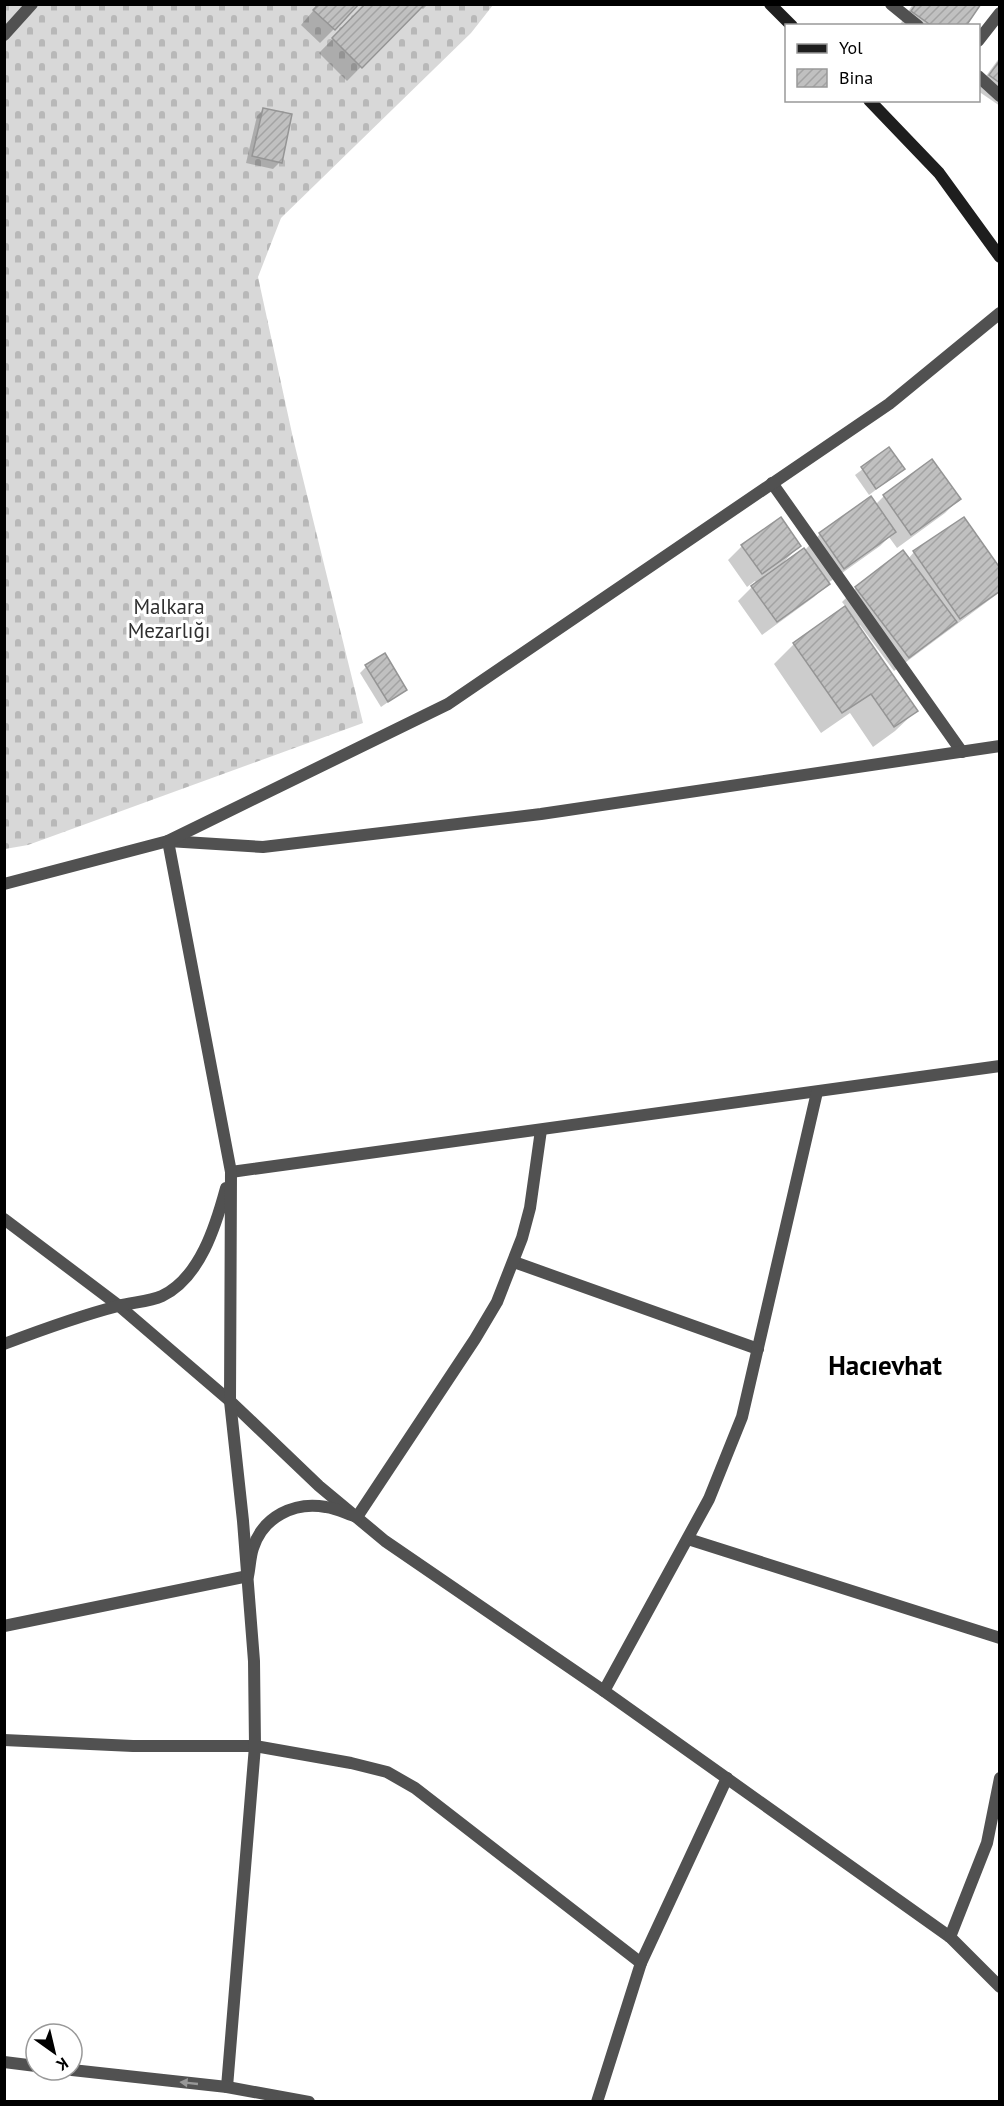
<svg xmlns="http://www.w3.org/2000/svg" width="1004" height="2106" font-family="'PT Sans',sans-serif">
<style>
.cemetery{fill:url(#cemetery-stones)}
.shadow{fill:#0003}
.building{fill:url(#building-hatch);stroke:#959595;stroke-width:1.5}
.lines{fill:none;stroke-linecap:round;stroke-linejoin:round}
.service{stroke:#515151;stroke-width:12}
.minor{stroke:#515151;stroke-width:12}
.tertiary{stroke:#515151;stroke-width:12}
.secondary{stroke:#1e1e1e;stroke-width:12}
.oneway{fill:#979797}
.labels{text-anchor:middle;stroke-width:6;stroke-linejoin:round;paint-order:stroke}
.park-label{font-size:21px;fill:#2f2f2f;stroke:#fff}
.district-label{font-size:27px;font-weight:bold;fill:#000;stroke:#fff}
</style>
<defs>
<pattern id="cemetery-stones" width="16" height="16" patternUnits="userSpaceOnUse" patternTransform="scale(1.5)"><rect width="16" height="16" fill="#d8d8d8"/><path d="M2 7V4a2 2 0 0 1 4 0v3zM10 15v-3a2 2 0 0 1 4 0v3z" fill="#b8b8b8"/></pattern>
<pattern id="building-hatch" width="6" height="6" patternUnits="userSpaceOnUse" patternTransform="scale(1.5)"><rect width="6" height="6" fill="#c0c0c0"/><path d="M-1 1l2-2M0 6l6-6M5 7l2-2" fill="none" stroke="#a3a3a3"/></pattern>
</defs>
<rect width="100%" height="100%" fill="#fff"/>
<polygon class="cemetery" points="5,5 493,5 471,33 281,218 258,277 293,438 363,723 28,845 5,849"/>
<g class="shadow">
<polygon points="319,4 334,29 320,43 301,25"/>
<polygon points="367,4 428,4 423,9 420,7 347,81 319,53"/>
<polygon points="913,4 979,4 964,26 899,26"/>
<polygon points="1000,57 1000,106 978,91 978,87"/>
<polygon points="264,109 280,162 273,169 246,163 257,116"/>
<polygon points="889,449 903,469 869,495 855,475"/>
<polygon points="932,461 959,499 945,513 897,548 889,537 880,546 828,583 814,597 762,635 738,601 756,583 755,581 747,587 728,560 742,546 799,546 782,564 783,565 806,549 820,534 870,498 875,505 884,496"/>
<polygon points="914,552 1000,570 1000,592 894,671 860,625 857,627 916,711 895,731 873,747 850,713 821,733 774,664 794,644 846,607 842,602 856,588 908,559"/>
<polygon points="366,667 405,690 381,707 360,673"/>
</g>
<g class="building">
<polygon points="319,4 359,4 335,30 313,10"/>
<polygon points="365,4 425,4 362,68 332,38"/>
<polygon points="916,4 981,4 966,26 932,26 911,11"/>
<polygon points="1000,60 1000,83 989,75"/>
<polygon points="263,108 292,114 282,163 252,156"/>
<polygon points="889,447 905,469 876,489 861,467"/>
<polygon points="932,459 961,499 911,535 883,495"/>
<polygon points="871,496 896,532 844,569 819,533"/>
<polygon points="781,517 801,546 762,574 741,545"/>
<polygon points="964,517 1000,568 1000,591 960,619 913,551"/>
<polygon points="804,548 830,584 777,622 751,586"/>
<polygon points="903,550 957,622 909,658 855,587"/>
<polygon points="845,606 918,711 894,727 871,694 842,713 793,643"/>
<polygon points="385,653 407,690 388,702 365,665"/>
</g>
<g class="lines">
<polyline class="service" points="4,35 32,4"/>
<g class="minor">
<polyline points="891,4 918,26"/>
<polyline points="978,41 1000,13"/>
<polyline points="978,76 1000,96"/>
<polyline points="772,483 962,752"/>
<polyline points="4,884 168,841 263,847 541,814 1000,746"/>
<polyline points="231,1172 1000,1066"/>
<polyline points="4,1219 118,1305 230,1401 319,1486 385,1541 604,1691 950,1937 1000,1987"/>
<polyline points="514,1262 758,1349"/>
<path d="M 4,1344 C 41,1330 79,1316 118,1306 C 132,1302 149,1302 162,1296 C 200,1278 216,1225 226,1188"/>
<polyline points="688,1539 1000,1638"/>
<path d="M 4,1626 L 248,1576 C 250,1567 250,1557 253,1548 C 263,1517 294,1501 326,1507 C 336,1508 347,1514 357,1517 L 475,1339 L 497,1302 L 522,1238 L 530,1208 L 541,1130"/>
<polyline points="604,1691 709,1499 742,1417 817,1092"/>
<polyline points="4,1740 133,1746 255,1746 351,1763 387,1772 415,1788 641,1963"/>
<polyline points="950,1937 987,1843 1000,1778"/>
<polyline points="227,2087 255,1746 254,1661 243,1521 230,1401 231,1172 168,841 448,704 889,404 1000,313"/>
<polyline points="597,2102 641,1963 727,1778"/>
</g>
<g class="tertiary">
<polyline points="4,2062 36,2066"/>
<polyline points="72,2070 227,2087 309,2102"/>
</g>
<g class="secondary">
<polyline points="770,4 792,26"/>
<polyline points="869,100 939,173 1000,257"/>
</g>
</g>
<defs><path id="oneway-solid" d="M-6-.8H1V-3.2L6.5 0L1 3.2V.8H-6Z" transform="scale(1.5)"/></defs>
<use class="oneway" href="#oneway-solid" transform="translate(189 2083) rotate(-174)"/>
<g class="labels">
<g class="park-label">
<text x="169" y="614">Malkara<tspan x="169" dy="24">Mezarlığı</tspan></text>
</g>
<g class="district-label">
<text x="885" y="1375">Hacıevhat</text>
</g>
</g>
<rect width="1004" height="2106" fill="none" stroke="#000000" stroke-width="12"/>
<rect x="785" y="24" width="195" height="78" fill="#ffffff" stroke="#999999" stroke-width="1.5"/>
<rect x="797" y="44" width="30" height="9" fill="#1e1e1e" stroke="#999999" stroke-width="1.5"/>
<text x="839" y="54" font-size="18" fill="#000000">Yol</text>
<rect x="797" y="69" width="30" height="18" fill="url(#building-hatch)" stroke="#999999" stroke-width="1.5"/>
<text x="839" y="84" font-size="18" fill="#000000">Bina</text>
<g transform="translate(54 2052) rotate(146)"><circle r="28" fill="#ffffff" stroke="#999999" stroke-width="1.5"/>
<path d="M0-4.5L10 22L0 15L-10 22Z" fill="#000000"/>
<text y="-9" font-size="16" font-weight="bold" text-anchor="middle" fill="#000000">K</text>
</g>
</svg>
